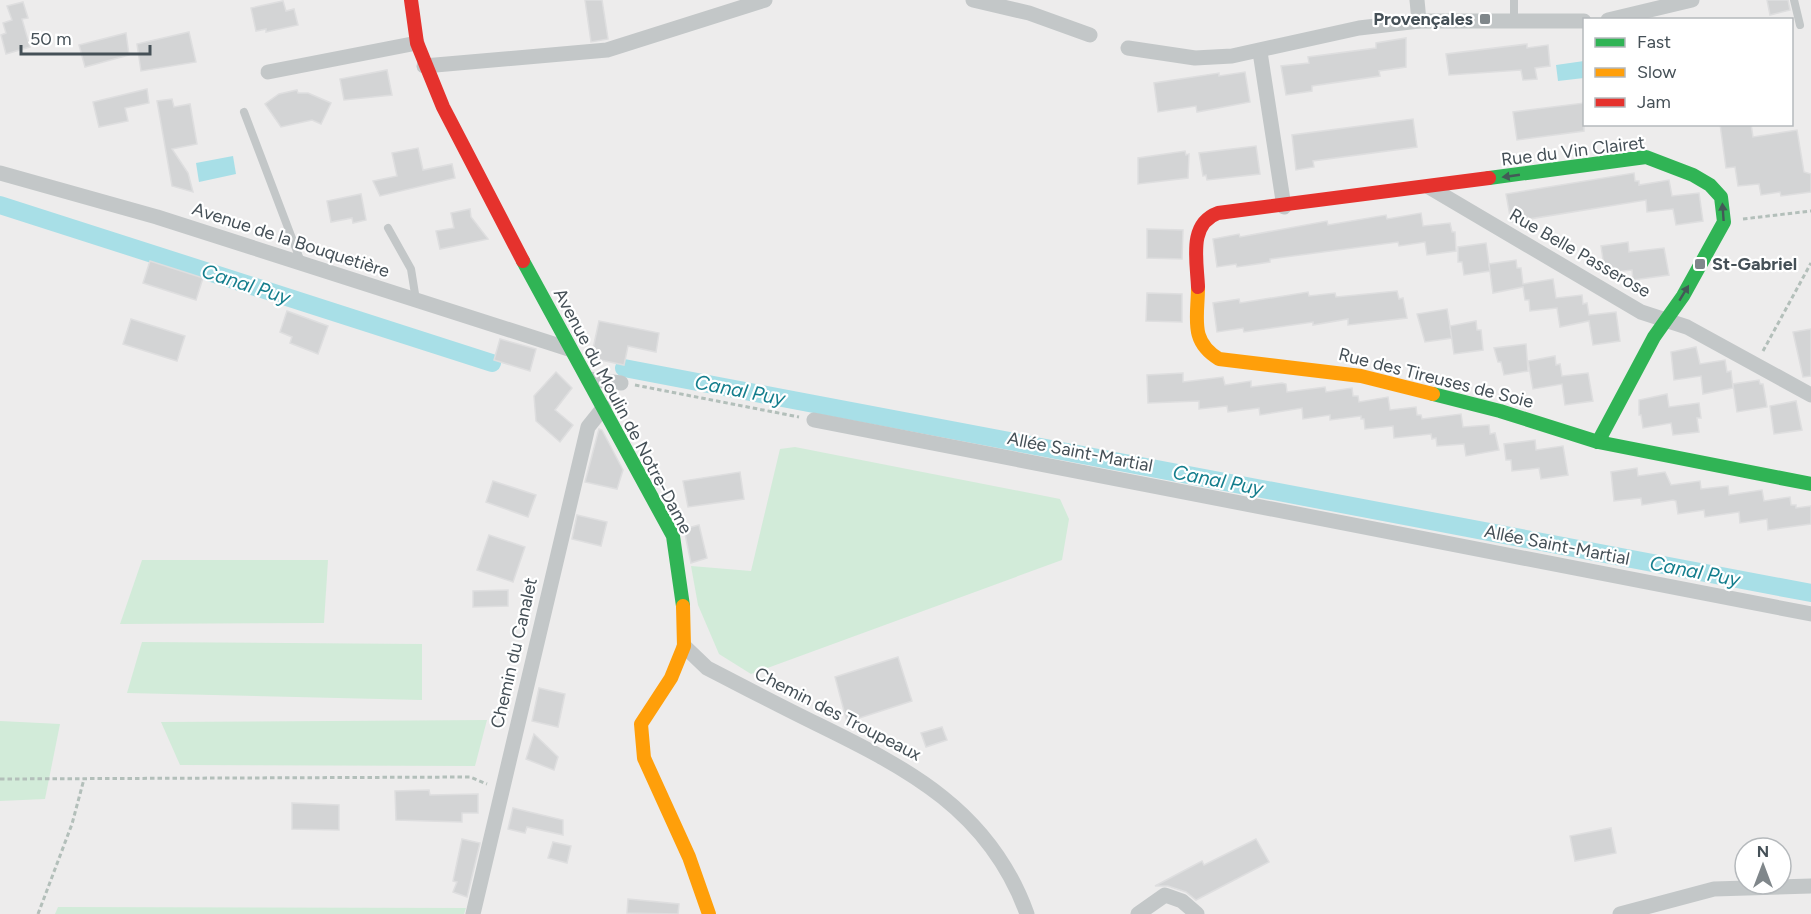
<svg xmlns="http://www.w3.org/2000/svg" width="1811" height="914" font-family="Figtree,sans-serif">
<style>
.green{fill:#d2ebd9}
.water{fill:#a8dfe7}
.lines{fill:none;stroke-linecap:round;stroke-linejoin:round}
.canal{stroke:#a8dfe7;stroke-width:18}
.building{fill:#d3d4d5;stroke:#dededf;stroke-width:1.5}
.path{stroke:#b3bfba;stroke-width:3;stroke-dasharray:4.5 3;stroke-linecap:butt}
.lane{stroke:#c3c7c8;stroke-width:8}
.street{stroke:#c3c7c8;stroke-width:15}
.fast{stroke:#30b455;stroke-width:14}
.slow{stroke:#ff9f0a;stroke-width:14}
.jam{stroke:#e5322d;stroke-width:14}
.oneway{fill:#435a57}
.poi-dot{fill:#80878b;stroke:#fff;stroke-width:2}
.labels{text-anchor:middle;stroke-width:4.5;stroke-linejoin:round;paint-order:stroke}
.poi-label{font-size:18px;font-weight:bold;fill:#455057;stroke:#fff;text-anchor:end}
.street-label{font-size:18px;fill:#455057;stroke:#fff}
.water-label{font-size:20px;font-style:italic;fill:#147e8d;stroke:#fff}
</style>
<rect width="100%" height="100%" fill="#edecec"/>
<g class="green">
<polygon points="795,447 1060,499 1069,519 1062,560 751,674 719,654 698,605 691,566 751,571 780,449"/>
<polygon points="142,560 328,560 324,623 120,624"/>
<polygon points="142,642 422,644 422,700 127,693"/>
<polygon points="487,720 475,766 180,765 161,722"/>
<polygon points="0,721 60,724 45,799 0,801"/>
<polygon points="58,907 466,908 464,914 55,914"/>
</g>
<g class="water">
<polygon points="1584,61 1584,78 1558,81 1556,65"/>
<polygon points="233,156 236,174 199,182 196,163"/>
</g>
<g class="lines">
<g class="canal">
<polyline points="0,205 492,363"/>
<polyline points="624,368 1811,593"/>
</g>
</g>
<g class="building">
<polygon points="585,0 602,0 608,39 591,42"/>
<polygon points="1767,0 1788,0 1790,10 1770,15"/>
<polygon points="283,1 286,11 294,9 298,25 266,32 266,29 256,31 251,8"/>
<polygon points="23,2 28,18 22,19 30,47 6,54 1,35 6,33 3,23 12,20 7,6"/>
<polygon points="189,32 196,62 141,71 137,44"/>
<polygon points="126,33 129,55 85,67 79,45"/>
<polygon points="1406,38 1406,67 1379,71 1380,76 1312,86 1312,91 1286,95 1281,66 1309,63 1308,57 1376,48 1376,43"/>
<polygon points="1527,44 1527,48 1548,45 1550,66 1535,68 1537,79 1523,80 1521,70 1449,75 1446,54"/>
<polygon points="387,70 392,95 344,100 340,79"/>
<polygon points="1245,72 1250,102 1197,112 1196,106 1158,112 1154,83 1219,73 1219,76"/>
<polygon points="147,89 149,103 125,108 128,121 99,127 93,102"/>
<polygon points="297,90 298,93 308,93 331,103 321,124 312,120 281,127 265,104 279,94"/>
<polygon points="172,99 174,107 190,104 197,144 172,149 188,173 193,192 172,186 157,101"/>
<polygon points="1584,103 1584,131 1517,140 1513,112"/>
<polygon points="1413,119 1417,147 1313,161 1314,167 1296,170 1292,135"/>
<polygon points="1720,124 1751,124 1753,137 1797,130 1804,172 1811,174 1811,192 1781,196 1780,192 1761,195 1759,184 1738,186 1735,167 1726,168"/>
<polygon points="1256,146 1260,174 1207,180 1206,175 1203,176 1199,153"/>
<polygon points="418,148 423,170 452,164 455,178 380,196 373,181 397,176 392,153"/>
<polygon points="1185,151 1186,155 1189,154 1188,178 1138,184 1138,158"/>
<polygon points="1634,173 1635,181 1639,181 1639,185 1669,180 1672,196 1699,193 1703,221 1676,225 1673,209 1647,212 1646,200 1511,222 1506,194"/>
<polygon points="361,194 366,220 353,223 352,218 331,222 327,201"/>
<polygon points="470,209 471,217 488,239 440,249 436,231 454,228 451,213"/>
<polygon points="1421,213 1423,226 1450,223 1452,232 1455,232 1456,251 1427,255 1425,242 1399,246 1398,242 1270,259 1270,262 1237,267 1236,264 1217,267 1213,239 1239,234 1240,237 1327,221 1328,225 1386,215 1387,219"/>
<polygon points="1147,229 1183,230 1182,259 1147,258"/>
<polygon points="1628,242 1629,252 1664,248 1669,275 1633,280 1632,270 1605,273 1601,246"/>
<polygon points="1486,243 1490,271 1464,275 1462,262 1458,262 1458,247"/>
<polygon points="1516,260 1517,268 1521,268 1523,284 1553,279 1556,298 1582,295 1583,304 1587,303 1589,315 1616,312 1620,341 1593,345 1589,321 1560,327 1557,308 1530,311 1529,300 1525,300 1523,287 1493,293 1489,264"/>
<polygon points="150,261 203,278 196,300 143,283"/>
<polygon points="1397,291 1399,299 1403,298 1407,318 1348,325 1348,319 1313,325 1313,322 1244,332 1243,328 1217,332 1213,303 1239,299 1240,303 1308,292 1309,296 1335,293 1336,297"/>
<polygon points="1147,293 1182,294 1182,322 1146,321"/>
<polygon points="1447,309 1452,338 1425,342 1417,314"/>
<polygon points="287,311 328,326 318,354 290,343 292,337 280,332"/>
<polygon points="131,319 185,336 177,361 123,344"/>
<polygon points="599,321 659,333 656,352 628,346 624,365 591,358"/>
<polygon points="1476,321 1477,330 1481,330 1483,350 1454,354 1450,326"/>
<polygon points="1811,329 1811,376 1803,377 1793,332"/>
<polygon points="500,339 536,349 530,371 494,360"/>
<polygon points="1526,344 1528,371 1504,375 1501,362 1498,362 1494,348"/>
<polygon points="1696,347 1700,364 1725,360 1727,372 1731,371 1733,388 1703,394 1701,376 1674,380 1671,352"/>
<polygon points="1555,356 1556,365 1560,364 1562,376 1588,373 1593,401 1565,405 1562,384 1533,389 1528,361"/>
<polygon points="556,372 572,388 555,410 573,425 560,442 536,421 534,396"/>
<polygon points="1183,373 1183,382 1223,377 1225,385 1251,381 1251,387 1282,383 1286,384 1287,392 1325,387 1326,392 1352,388 1353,396 1358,396 1359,402 1388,397 1390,410 1416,407 1417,415 1421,415 1422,419 1461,414 1463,427 1489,425 1490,434 1495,433 1499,450 1466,456 1464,444 1437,446 1436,438 1432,439 1431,434 1394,438 1393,426 1365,429 1364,419 1361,419 1361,416 1330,420 1330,415 1303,419 1302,408 1260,415 1259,408 1228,412 1227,406 1199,409 1199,401 1148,403 1147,375"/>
<polygon points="1759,380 1760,384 1763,384 1767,407 1737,412 1733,384"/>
<polygon points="1667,394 1669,407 1699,403 1701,418 1697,418 1699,432 1673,435 1671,423 1643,428 1641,415 1639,415 1639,400"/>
<polygon points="1796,401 1802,430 1774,434 1770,406"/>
<polygon points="599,429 602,430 623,470 617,489 585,482"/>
<polygon points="1535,440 1536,450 1563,446 1568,475 1541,479 1539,468 1512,471 1511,460 1506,460 1504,444"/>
<polygon points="1637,468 1638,476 1665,472 1671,485 1700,481 1701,489 1728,486 1729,495 1762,490 1764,501 1790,497 1791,505 1796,505 1796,508 1811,506 1811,524 1768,530 1767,519 1740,523 1739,512 1705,517 1704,510 1678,514 1676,501 1673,500 1642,505 1641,498 1614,501 1611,472"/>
<polygon points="740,472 744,499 688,507 683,481"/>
<polygon points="493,481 536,495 528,517 486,502"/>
<polygon points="577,515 607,522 601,546 572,539"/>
<polygon points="699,525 707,558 691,563 684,529"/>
<polygon points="489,535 525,547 513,582 477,570"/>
<polygon points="508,590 508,606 473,607 473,591"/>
<polygon points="898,657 912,701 847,722 835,677"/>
<polygon points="539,688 565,694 558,727 532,721"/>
<polygon points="942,727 947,740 926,747 921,733"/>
<polygon points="534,734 558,757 554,770 526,759"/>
<polygon points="429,790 430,795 478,794 478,813 462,813 462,822 396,820 395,791"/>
<polygon points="292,803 339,805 339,830 292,829"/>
<polygon points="513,808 563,820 563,835 527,827 525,833 508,829"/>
<polygon points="1611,828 1616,853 1575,861 1570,836"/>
<polygon points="462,839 480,843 467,897 453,892 457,882 453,881"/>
<polygon points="1256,839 1269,862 1196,900 1186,892 1168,886 1155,886 1202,861 1204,865"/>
<polygon points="553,842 571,846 567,863 548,858"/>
<polygon points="628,899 679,904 678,914 627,913"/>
</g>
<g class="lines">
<g class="path">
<polyline points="1743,219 1811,211"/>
<polyline points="1763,351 1811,263"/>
<polyline points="635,385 799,417"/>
<polyline points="0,779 470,777 487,784"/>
<polyline points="38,914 72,824 84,779"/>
</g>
<g class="lane">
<polyline points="1794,0 1800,25"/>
<polyline points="1514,20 1514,0"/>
<polyline points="244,112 301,262"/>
<polyline points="388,228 411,269 416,300"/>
</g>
<g class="street">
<polyline points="973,0 1029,13 1090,35"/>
<polyline points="1417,0 1419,21"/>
<polyline points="1608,20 1692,0"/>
<polyline points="1128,48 1195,58 1232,56 1359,28 1419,21 1584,21"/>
<polyline points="1260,52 1284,207"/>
<polyline points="424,66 607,50 765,0"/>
<polyline points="268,72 417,43"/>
<polyline points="0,173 157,217 569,349"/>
<polyline points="1429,187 1641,312 1687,327 1811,395"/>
<polyline points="588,379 621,383"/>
<polyline points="814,420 1811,614"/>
<path d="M 684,646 L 707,668 C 744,687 780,706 817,724 C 909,769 990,811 1027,914"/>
<polyline points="473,914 588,427 604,407"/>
<polyline points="1138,914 1165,895 1182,901 1197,914"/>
<polyline points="1620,914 1714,889 1811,886"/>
</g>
<g class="fast">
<polyline points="1489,178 1646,157 1693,175 1710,185 1721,197 1724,222 1683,296 1654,337 1598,442"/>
<polyline points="523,261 673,536 683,606"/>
<polyline points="1433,394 1500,411 1598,442 1811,484"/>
</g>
<g class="slow">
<path d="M 1198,287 C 1198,318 1189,341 1219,359 L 1361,376 L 1433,394"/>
<polyline points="683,606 684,646 671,678 641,724 644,758 689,857 709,914"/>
</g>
<g class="jam">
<polyline points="411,0 417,43 443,107 523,261"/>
<path d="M 1198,287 C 1197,260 1188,224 1218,213 L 1489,178"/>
</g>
</g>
<defs><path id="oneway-solid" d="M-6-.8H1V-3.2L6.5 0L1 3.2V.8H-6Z" transform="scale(1.5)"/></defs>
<g class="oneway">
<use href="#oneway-solid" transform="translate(1511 176) rotate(172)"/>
<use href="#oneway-solid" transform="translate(1723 212) rotate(-94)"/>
<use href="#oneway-solid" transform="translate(1684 293) rotate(-59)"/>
</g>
<g class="poi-dot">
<rect x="1479" y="13" width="12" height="12" rx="3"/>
<rect x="1694" y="258" width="12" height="12" rx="3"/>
</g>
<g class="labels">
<g class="poi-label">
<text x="1473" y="25">Provençales</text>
<text x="1712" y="270" text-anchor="start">St-Gabriel</text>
</g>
<g class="street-label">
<text transform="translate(1573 151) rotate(-7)" y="6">Rue du Vin Clairet</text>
<text transform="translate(291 240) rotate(18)" y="6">Avenue de la Bouquetière</text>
<text transform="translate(1580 253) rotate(30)" y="6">Rue Belle Passerose</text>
<text transform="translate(1436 378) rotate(14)" y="6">Rue des Tireuses de Soie</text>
<text transform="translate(623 411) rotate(62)" y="6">Avenue du Moulin de Notre-Dame</text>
<text transform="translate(1080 452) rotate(11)" y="6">Allée Saint-Martial</text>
<text transform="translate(1557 545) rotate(11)" y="6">Allée Saint-Martial</text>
<text transform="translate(514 653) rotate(-77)" y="6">Chemin du Canalet</text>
<text transform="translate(838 714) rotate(27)" y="6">Chemin des Troupeaux</text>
</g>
<g class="water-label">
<text transform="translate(246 284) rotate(18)" y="7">Canal Puy</text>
<text transform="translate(740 390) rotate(11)" y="7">Canal Puy</text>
<text transform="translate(1218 480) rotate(11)" y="7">Canal Puy</text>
<text transform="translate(1695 571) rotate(11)" y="7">Canal Puy</text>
</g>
</g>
<rect x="1583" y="18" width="210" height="108" fill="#ffffff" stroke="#b5b9bc" stroke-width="1.5"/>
<rect x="1595" y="38" width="30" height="9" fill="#30b455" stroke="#b5b9bc" stroke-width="1.5"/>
<text x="1637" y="48" font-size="18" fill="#455057">Fast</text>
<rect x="1595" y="68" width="30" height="9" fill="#ff9f0a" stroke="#b5b9bc" stroke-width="1.5"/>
<text x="1637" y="78" font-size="18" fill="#455057">Slow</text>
<rect x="1595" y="98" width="30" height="9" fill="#e5322d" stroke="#b5b9bc" stroke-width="1.5"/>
<text x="1637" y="108" font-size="18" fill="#455057">Jam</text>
<g transform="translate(1763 866)"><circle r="28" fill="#ffffff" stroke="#b5b9bc" stroke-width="1.5"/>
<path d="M0-4.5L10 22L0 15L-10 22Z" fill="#80878b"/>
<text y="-9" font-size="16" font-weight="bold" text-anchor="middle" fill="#455057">N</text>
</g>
<path d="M21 45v9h129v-9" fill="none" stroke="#455057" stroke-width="3"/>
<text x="30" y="45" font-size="18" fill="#455057" stroke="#ffffff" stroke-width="4.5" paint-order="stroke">50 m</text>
</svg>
